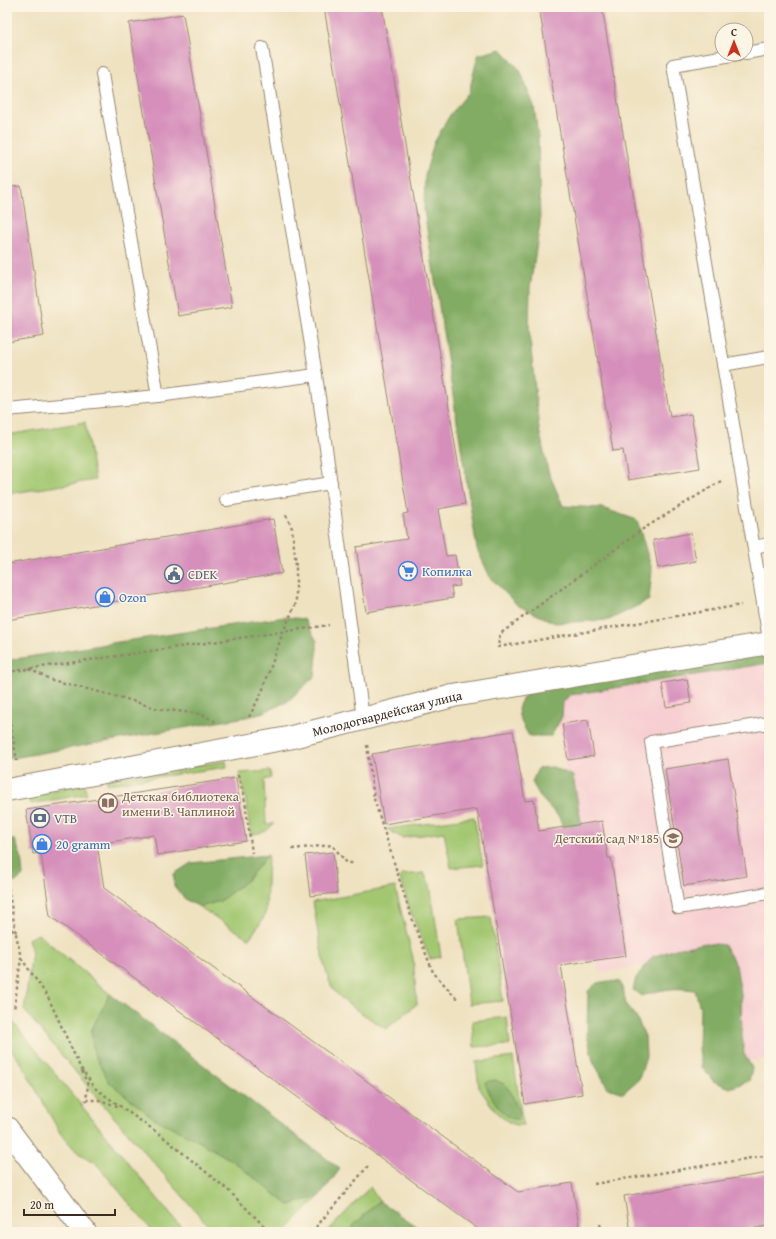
<svg xmlns="http://www.w3.org/2000/svg" width="776" height="1239" font-family="'Gentium Book Plus',serif">
<style>
.built{fill:#f7cfd2}
.green{fill:#a3c771;stroke:#6f7848}
.forest{fill:#82ac63;stroke:#5e6b40}
.building{fill:#d68fbb}
.lines{fill:none;stroke-linecap:round;stroke-linejoin:round}
.lane-casing{stroke:#958670;stroke-width:14}
.secondary-casing{stroke:#958670;stroke-width:24}
.primary-casing{stroke:#958670;stroke-width:24}
.path{stroke:#958670;stroke-width:2.5;stroke-dasharray:3 3;stroke-linecap:butt}
.lane{stroke:#fff;stroke-width:12}
.secondary{stroke:#fff;stroke-width:22}
.primary{stroke:#fff;stroke-width:22}
.labels{text-anchor:middle;stroke-width:3;stroke-linejoin:round;paint-order:stroke}
.shop-label{font-size:13px;fill:#366cbe;stroke:#fcf5e5;text-anchor:start}
.service-label{font-size:13px;fill:#4e5e75;stroke:#fcf5e5;text-anchor:start}
.street-label{font-size:13px;fill:#3b2a1e;stroke:#fcf5e5}
.education-label{font-size:13px;fill:#785e54;stroke:#fcf5e5;text-anchor:start}
</style>
<rect width="100%" height="100%" fill="#fcf5e5"/>
<filter id="ink" filterUnits="userSpaceOnUse"><feTurbulence type="fractalNoise" baseFrequency=".025" numOctaves="2"/><feDisplacementMap in="SourceGraphic" scale="8" xChannelSelector="R" yChannelSelector="G"/><feConvolveMatrix kernelMatrix="1 2 1 2 8 2 1 2 1" color-interpolation-filters="sRGB"/></filter>
<filter id="wash" filterUnits="userSpaceOnUse"><feTurbulence type="fractalNoise" baseFrequency=".012" numOctaves="4" result="noise"/><feDisplacementMap in="SourceGraphic" scale="16" xChannelSelector="R" yChannelSelector="G"/><feGaussianBlur stdDeviation="0.9" result="paint"/><feColorMatrix in="noise" values="0 0 0 0 0 0 0 0 0 0 0 0 0 0 0 0 0 1.4 0 .05"/><feComposite in="paint" operator="in"/></filter>
<g filter="url(#wash)">
<rect width="100%" height="100%" fill="#efe2c1"/>
<polygon class="built" points="769,657 769,1058 735,1063 712,953 599,973 553,692"/>
<g class="green">
<polygon points="85,422 95,480 7,494 7,435"/>
<polygon points="226,761 227,767 107,784 107,779"/>
<polygon points="270,771 271,778 264,780 266,824 274,824 266,831 251,835 246,801 239,773"/>
<polygon points="84,784 87,794 31,804 29,795"/>
<polygon points="474,817 483,865 451,868 444,832 402,838 387,829"/>
<polygon points="268,855 266,911 263,919 249,939 198,906 220,901 247,880"/>
<polygon points="424,873 430,885 441,957 430,959 410,910 400,878 401,875"/>
<path d="M 395,887 L 413,958 L 417,1004 L 386,1029 C 371,1019 348,1006 336,993 C 323,979 317,923 313,902 Z"/>
<polygon points="491,917 503,1001 469,1004 458,919"/>
<polygon points="38,934 110,994 91,1031 195,1139 233,1161 289,1205 320,1196 296,1219 287,1232 214,1232 99,1100 24,1010 32,952 28,939"/>
<polygon points="7,1015 8,1016 185,1232 153,1232 95,1162 78,1153 60,1133 20,1061 7,1045"/>
<polygon points="507,1017 510,1045 474,1047 472,1021"/>
<polygon points="513,1057 523,1125 516,1125 508,1122 497,1113 479,1088 476,1062"/>
<polygon points="370,1187 379,1201 353,1226 352,1232 327,1232"/>
</g>
<g class="forest">
<polygon points="501,49 520,70 534,106 538,137 540,224 530,288 529,329 539,429 548,471 563,506 602,508 637,520 652,570 649,600 609,620 555,623 517,605 490,577 477,549 424,210 425,175 434,143 450,115 469,92 478,55"/>
<polygon points="285,617 304,619 317,641 317,655 315,676 287,702 257,715 7,759 7,662 10,660 112,643"/>
<path d="M 769,648 L 769,663 L 570,695 L 563,702 L 562,717 L 551,736 L 529,736 C 517,714 512,710 530,689 Z"/>
<polygon points="553,767 573,776 597,913 559,817 541,798 532,782 538,768"/>
<polygon points="7,839 15,840 21,856 23,876 14,883 7,877"/>
<polygon points="268,855 247,880 220,901 200,907 186,900 174,886 174,874 191,863"/>
<path d="M 706,943 L 724,945 L 736,965 L 741,995 L 742,1038 L 744,1054 L 752,1068 L 749,1081 L 730,1088 L 713,1081 L 702,1067 L 699,1049 L 700,1008 L 695,990 C 673,987 662,989 642,996 L 633,990 L 636,978 L 652,957 L 676,949 Z"/>
<polygon points="608,981 620,982 624,993 626,1005 636,1017 645,1036 646,1057 639,1079 623,1093 608,1088 593,1061 587,1034 588,991 597,983"/>
<polygon points="110,994 340,1169 320,1196 289,1205 233,1161 195,1139 152,1117 109,1082 94,1054 91,1031"/>
<path d="M 495,1080 L 504,1084 L 510,1091 L 520,1113 L 518,1120 C 516,1119 511,1119 509,1117 C 500,1112 487,1092 485,1082 Z"/>
<polygon points="379,1201 424,1232 352,1232 353,1226"/>
</g>
<g id="blocks">
<g class="building">
<polygon points="324,7 382,7 465,504 438,509 446,556 455,555 460,586 451,587 453,598 366,612 356,547 407,539 403,514 408,513"/>
<polygon points="539,7 602,7 670,417 691,414 700,468 628,480 623,450 613,451"/>
<polygon points="183,14 232,307 178,316 129,23"/>
<polygon points="21,186 44,336 7,342 7,187"/>
<polygon points="273,519 282,573 7,620 7,564"/>
<polygon points="691,533 696,561 658,568 653,540"/>
<polygon points="687,679 691,703 666,707 662,683"/>
<polygon points="588,720 594,756 568,760 562,724"/>
<polygon points="513,731 525,801 534,800 539,831 602,821 608,858 611,858 626,956 561,965 582,1094 525,1104 477,809 384,824 372,754"/>
<polygon points="728,759 747,876 684,886 665,769"/>
<polygon points="236,778 246,841 157,855 154,835 97,844 104,888 518,1192 572,1183 580,1232 482,1232 50,916 41,853 33,854 26,810"/>
<polygon points="333,852 337,893 310,896 305,855"/>
<polygon points="769,1173 769,1226 731,1232 630,1232 624,1196"/>
</g>
</g>
</g>
<g filter="url(#ink)">
<use href="#blocks" fill-opacity="0" stroke="#958670" stroke-width="1"/>
<g class="lines">
<g class="lane-casing">
<g id="lane">
<polyline points="262,48 316,375 363,718"/>
<polyline points="746,53 769,49"/>
<polyline points="738,54 673,65 769,639"/>
<polyline points="102,74 158,396"/>
<polyline points="723,365 769,357"/>
<polyline points="7,410 158,396 316,375"/>
<polyline points="226,500 331,483"/>
<polyline points="754,547 769,544"/>
<polyline points="769,723 651,742 678,908 769,893"/>
</g>
</g>
<g class="secondary-casing">
<g id="secondary">
<path id="s1" d="M 7,790 L 288,738 L 453,696 L 769,643"/>
</g>
</g>
<g class="primary-casing">
<polyline id="primary" points="7,1128 85,1232"/>
</g>
<g class="path">
<polyline points="721,481 643,529 500,634 498,647 741,605"/>
<polyline points="29,669 52,680 123,698 159,709 201,714 218,723"/>
<polyline points="7,672 329,625"/>
<polyline points="7,706 17,761"/>
<polyline points="249,717 262,692 283,632 296,603 296,565 292,528 285,513"/>
<polyline points="367,745 374,799 410,913 433,972 458,1000"/>
<polyline points="238,775 245,801 252,853"/>
<polyline points="292,849 332,845 347,863 355,863"/>
<polyline points="7,882 16,934"/>
<polyline points="7,925 16,934 21,958 14,1010"/>
<polyline points="21,958 48,997 80,1067 96,1089 162,1136 228,1190 263,1225 266,1232"/>
<polyline points="82,1071 88,1085 86,1100 99,1100 120,1107"/>
<polyline points="594,1184 769,1155"/>
<polyline points="600,1224 602,1232"/>
<polyline points="312,1232 368,1166"/>
</g>
<use href="#lane" class="lane"/>
<use href="#secondary" class="secondary"/>
<use href="#primary" class="primary"/>
</g>
</g>
<defs>
<g id="supermarket-ring" transform="scale(1)"><circle r="9.5" fill="#fcf5e5" stroke="#3f7fe0" stroke-width="1.5"/><path d="M-6-5.5h2.5l.6 2H6L4.5 2H-2.5L-4.4-4H-6ZM-1.5 3.2a1.3 1.3 0 1 0 .1 0ZM3 3.2a1.3 1.3 0 1 0 .1 0Z" fill="#3f7fe0"/></g>
<g id="civic-ring" transform="scale(1)"><circle r="9.5" fill="#fcf5e5" stroke="#5c6f8a" stroke-width="1.5"/><path d="M-.6-6.5H3V-4.5H.6V-3L4-1V1h2V6H-6V1h2V-1L-.6-3ZM-1.2 2.5V6h2.4V2.5Z" fill="#5c6f8a"/></g>
<g id="shop-ring" transform="scale(1)"><circle r="9.5" fill="#fcf5e5" stroke="#3f7fe0" stroke-width="1.5"/><path d="M-5-2.5h2.3a2.7 3.5 0 0 1 5.4 0H5L5.5 6h-11ZM-1.5-2.5h3a1.5 2.3 0 0 0-3 0Z" fill="#3f7fe0"/></g>
<g id="library-ring" transform="scale(1)"><circle r="9.5" fill="#fcf5e5" stroke="#8d6e63" stroke-width="1.5"/><path d="M-6-4Q-3-5.5-.7-3.5V5Q-3 3-6 4ZM6-4Q3-5.5 .7-3.5V5Q3 3 6 4Z" fill="#8d6e63"/></g>
<g id="bank-ring" transform="scale(1)"><circle r="9.5" fill="#fcf5e5" stroke="#5c6f8a" stroke-width="1.5"/><path d="M-6-4H6V4H-6ZM0-2.3a2.3 2.3 0 1 0 0 4.6a2.3 2.3 0 1 0 0-4.6Z" fill="#5c6f8a"/></g>
<g id="school-ring" transform="scale(1)"><circle r="9.5" fill="#fcf5e5" stroke="#8d6e63" stroke-width="1.5"/><path d="M0-5L7-2L0 1L-7-2ZM-4 1L0 2.5L4 1V4Q0 6-4 4Z" fill="#8d6e63"/></g>
</defs>
<g fill-rule="evenodd">
<use href="#supermarket-ring" x="408" y="571"/>
<use href="#civic-ring" x="174" y="574"/>
<use href="#shop-ring" x="105" y="597"/>
<use href="#library-ring" x="108" y="803"/>
<use href="#bank-ring" x="40" y="818"/>
<use href="#school-ring" x="673" y="838"/>
<use href="#shop-ring" x="42" y="844"/>
</g>
<g class="labels">
<g class="shop-label">
<text x="422" y="576">Копилка</text>
<text x="119" y="602">Ozon</text>
<text x="56" y="849">20 gramm</text>
</g>
<g class="service-label">
<text x="188" y="579">CDEK</text>
<text x="54" y="823">VTB</text>
</g>
<g class="street-label">
<text dy="5" stroke="none"><textPath href="#s1" startOffset="388">Молодогвардейская улица</textPath></text>
</g>
<g class="education-label">
<text x="122" y="801">Детская библиотека<tspan x="122" dy="15">имени В. Чаплиной</tspan></text>
<text x="659" y="843" text-anchor="end">Детский сад №185</text>
</g>
</g>
<rect width="776" height="1239" fill="none" stroke="#fcf5e5" stroke-width="24"/>
<g transform="translate(734 42)"><circle r="19" fill="#fcf5e5" stroke="#afa495"/>
<path d="M0-3L7 15L0 10L-7 15Z" fill="#c8321e"/>
<text y="-6" font-size="11" font-weight="bold" text-anchor="middle" fill="#3b2a1e">С</text>
</g>
<path d="M24 1209v6h91v-6" fill="none" stroke="#3b2a1e" stroke-width="2"/>
<text x="30" y="1209" font-size="12" fill="#3b2a1e" stroke="#fcf5e5" stroke-width="3" paint-order="stroke">20 m</text>
</svg>
